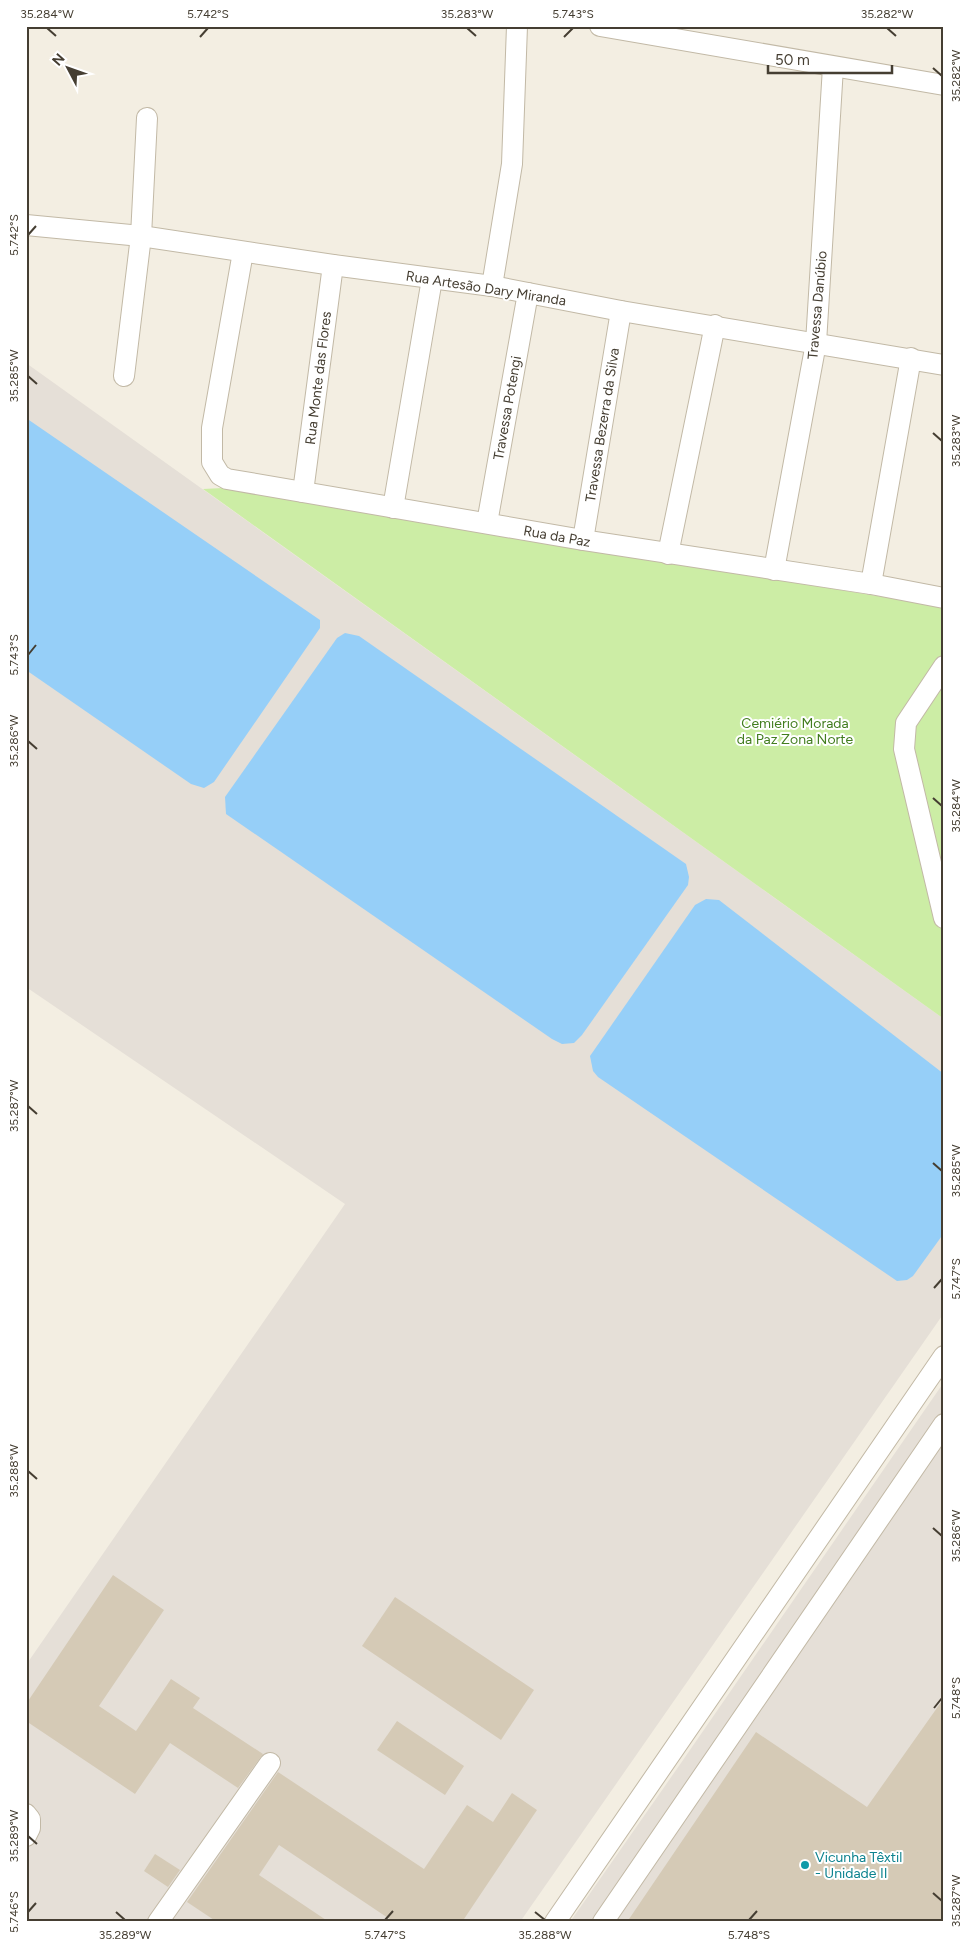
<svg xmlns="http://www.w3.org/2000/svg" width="970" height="1948" font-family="Figtree,sans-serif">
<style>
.industrial{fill:#e5dfd7}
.green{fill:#cceda5}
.water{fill:#96cff8}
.building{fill:#d5cab6}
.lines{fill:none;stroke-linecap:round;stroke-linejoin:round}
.minor-casing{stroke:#c2b9a6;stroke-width:22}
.minor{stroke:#fff;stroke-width:20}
.ticks{fill:none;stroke:#453e32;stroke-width:2}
.culture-dot{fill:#0f9aa8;stroke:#fff;stroke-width:2}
.labels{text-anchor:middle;stroke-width:4;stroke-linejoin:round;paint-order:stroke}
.street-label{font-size:14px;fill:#453e32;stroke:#fff}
.park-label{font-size:14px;fill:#427d1f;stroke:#fff}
.culture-label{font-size:14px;fill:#0d838f;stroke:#fff;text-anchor:start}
.neatline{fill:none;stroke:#453e32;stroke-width:2}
.ticks-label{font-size:12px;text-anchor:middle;fill:#453e32}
</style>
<rect width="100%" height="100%" fill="#f3eee2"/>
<g class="industrial">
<polygon points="26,363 944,1019 944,1313 520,1922 26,1922 26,1665 345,1204 26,987"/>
<polygon points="944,1382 944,1922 570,1922 681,1763"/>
</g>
<polygon class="green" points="223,488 944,607 944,1019 203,489"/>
<g class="water">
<polygon points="26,418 320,620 320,628 214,782 204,788 191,784 26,670"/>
<polygon points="345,633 359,636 686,864 689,877 688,885 582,1035 574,1043 562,1044 552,1039 226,814 225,797 337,638"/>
<polygon points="706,899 719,900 944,1074 944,1233 913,1276 907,1280 897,1281 598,1077 593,1071 590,1056 695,905"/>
</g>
<g class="building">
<polygon points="113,1575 164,1610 99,1706 136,1731 171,1679 200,1698 193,1708 263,1754 238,1788 170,1743 135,1794 26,1721 26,1704"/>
<polygon points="395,1597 534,1690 501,1740 362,1646"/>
<polygon points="944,1698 944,1922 627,1922 756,1732 867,1807"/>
<polygon points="397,1721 464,1766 445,1795 377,1750"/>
<polygon points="278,1772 424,1869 467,1805 493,1822 512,1793 537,1810 462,1922 394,1922 279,1845 259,1875 329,1922 217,1922 187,1902"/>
<polygon points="155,1854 180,1870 168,1887 144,1871"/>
</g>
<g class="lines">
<g class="minor-casing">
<g id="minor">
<polyline points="600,26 944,85"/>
<polyline points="26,225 141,236 333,265 492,286 621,311 944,365"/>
<polyline points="243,252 212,428 212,462 220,475 227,479 583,540 871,584 944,598"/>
<polyline points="492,286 512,164 517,26"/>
<polyline points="124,376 141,236 147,118"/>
<polyline points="303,492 333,265"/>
<polyline points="393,508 432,279"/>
<polyline points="487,523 528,293"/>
<polyline points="583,540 621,311"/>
<polyline points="668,554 715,325"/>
<polyline points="774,570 816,343 833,67"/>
<polyline points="871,584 911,358"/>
<polyline points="944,666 906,723 904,749 944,918"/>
<polyline points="26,1814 30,1819 30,1828 26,1836"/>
<polyline points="158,1922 270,1763"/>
<polyline points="555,1922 944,1356"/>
<polyline points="603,1922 944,1424"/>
</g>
</g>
<use href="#minor" class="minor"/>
</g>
<path class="ticks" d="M 47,28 L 56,36M 467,28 L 476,36M 887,28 L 896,36M 200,37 L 208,28M 564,37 L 573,28M 933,68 L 942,76M 28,235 L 36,226M 28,376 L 37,384M 933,433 L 942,441M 28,655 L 36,645M 28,741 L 37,749M 933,798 L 942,806M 28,1106 L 37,1114M 933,1163 L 942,1171M 934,1288 L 942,1279M 28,1471 L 37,1479M 933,1528 L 942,1536M 934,1708 L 942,1698M 28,1836 L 37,1844M 933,1893 L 942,1901M 28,1912 L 36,1903M 116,1912 L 125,1920M 535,1912 L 545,1920M 385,1920 L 393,1911M 749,1920 L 757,1911"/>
<circle class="culture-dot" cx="805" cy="1865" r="5"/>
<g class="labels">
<g class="street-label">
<text transform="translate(486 288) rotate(9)" y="5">Rua Artesão Dary Miranda</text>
<text transform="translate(817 305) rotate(-85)" y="5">Travessa Danúbio</text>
<text transform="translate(318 378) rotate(-83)" y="5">Rua Monte das Flores</text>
<text transform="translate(507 408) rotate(-80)" y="5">Travessa Potengi</text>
<text transform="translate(602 425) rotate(-81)" y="5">Travessa Bezerra da Silva</text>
<text transform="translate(557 536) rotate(10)" y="5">Rua da Paz</text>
</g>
<g class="park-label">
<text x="795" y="728">Cemiério Morada<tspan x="795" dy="16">da Paz Zona Norte</tspan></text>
</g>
<g class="culture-label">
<text x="815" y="1862">Vicunha Têxtil<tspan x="815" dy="16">- Unidade II</tspan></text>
</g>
</g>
<rect width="970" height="1948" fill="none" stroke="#ffffff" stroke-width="55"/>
<g transform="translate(68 68) rotate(311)" stroke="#ffffff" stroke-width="4" paint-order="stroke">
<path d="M0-4L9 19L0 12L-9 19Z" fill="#453e32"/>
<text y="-8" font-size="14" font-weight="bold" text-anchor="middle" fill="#453e32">N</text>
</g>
<path d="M768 65v8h124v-8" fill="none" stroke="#453e32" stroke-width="2.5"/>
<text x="775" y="65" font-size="15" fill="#453e32" stroke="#ffffff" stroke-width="4" paint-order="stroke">50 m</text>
<rect x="28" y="28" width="914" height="1892" class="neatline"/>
<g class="ticks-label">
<text x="47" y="18">35.284°W</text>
<text x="208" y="18">5.742°S</text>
<text x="467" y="18">35.283°W</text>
<text x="573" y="18">5.743°S</text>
<text x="887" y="18">35.282°W</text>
<text transform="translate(956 76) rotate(-90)" y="4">35.282°W</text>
<text transform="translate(14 235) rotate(-90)" y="4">5.742°S</text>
<text transform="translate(14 376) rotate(-90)" y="4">35.285°W</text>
<text transform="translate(956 441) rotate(-90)" y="4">35.283°W</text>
<text transform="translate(14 655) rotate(-90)" y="4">5.743°S</text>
<text transform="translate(14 741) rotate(-90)" y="4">35.286°W</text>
<text transform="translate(956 806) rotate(-90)" y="4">35.284°W</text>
<text transform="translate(14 1106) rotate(-90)" y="4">35.287°W</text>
<text transform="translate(956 1171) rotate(-90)" y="4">35.285°W</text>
<text transform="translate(956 1279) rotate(-90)" y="4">5.747°S</text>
<text transform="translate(14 1471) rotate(-90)" y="4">35.288°W</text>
<text transform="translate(956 1536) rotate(-90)" y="4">35.286°W</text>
<text transform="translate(956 1698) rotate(-90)" y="4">5.748°S</text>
<text transform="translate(14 1836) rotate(-90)" y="4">35.289°W</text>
<text transform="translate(956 1901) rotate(-90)" y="4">35.287°W</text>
<text transform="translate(14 1912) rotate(-90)" y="4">5.746°S</text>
<text x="125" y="1939">35.289°W</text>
<text x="385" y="1939">5.747°S</text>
<text x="545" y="1939">35.288°W</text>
<text x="749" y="1939">5.748°S</text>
</g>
</svg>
